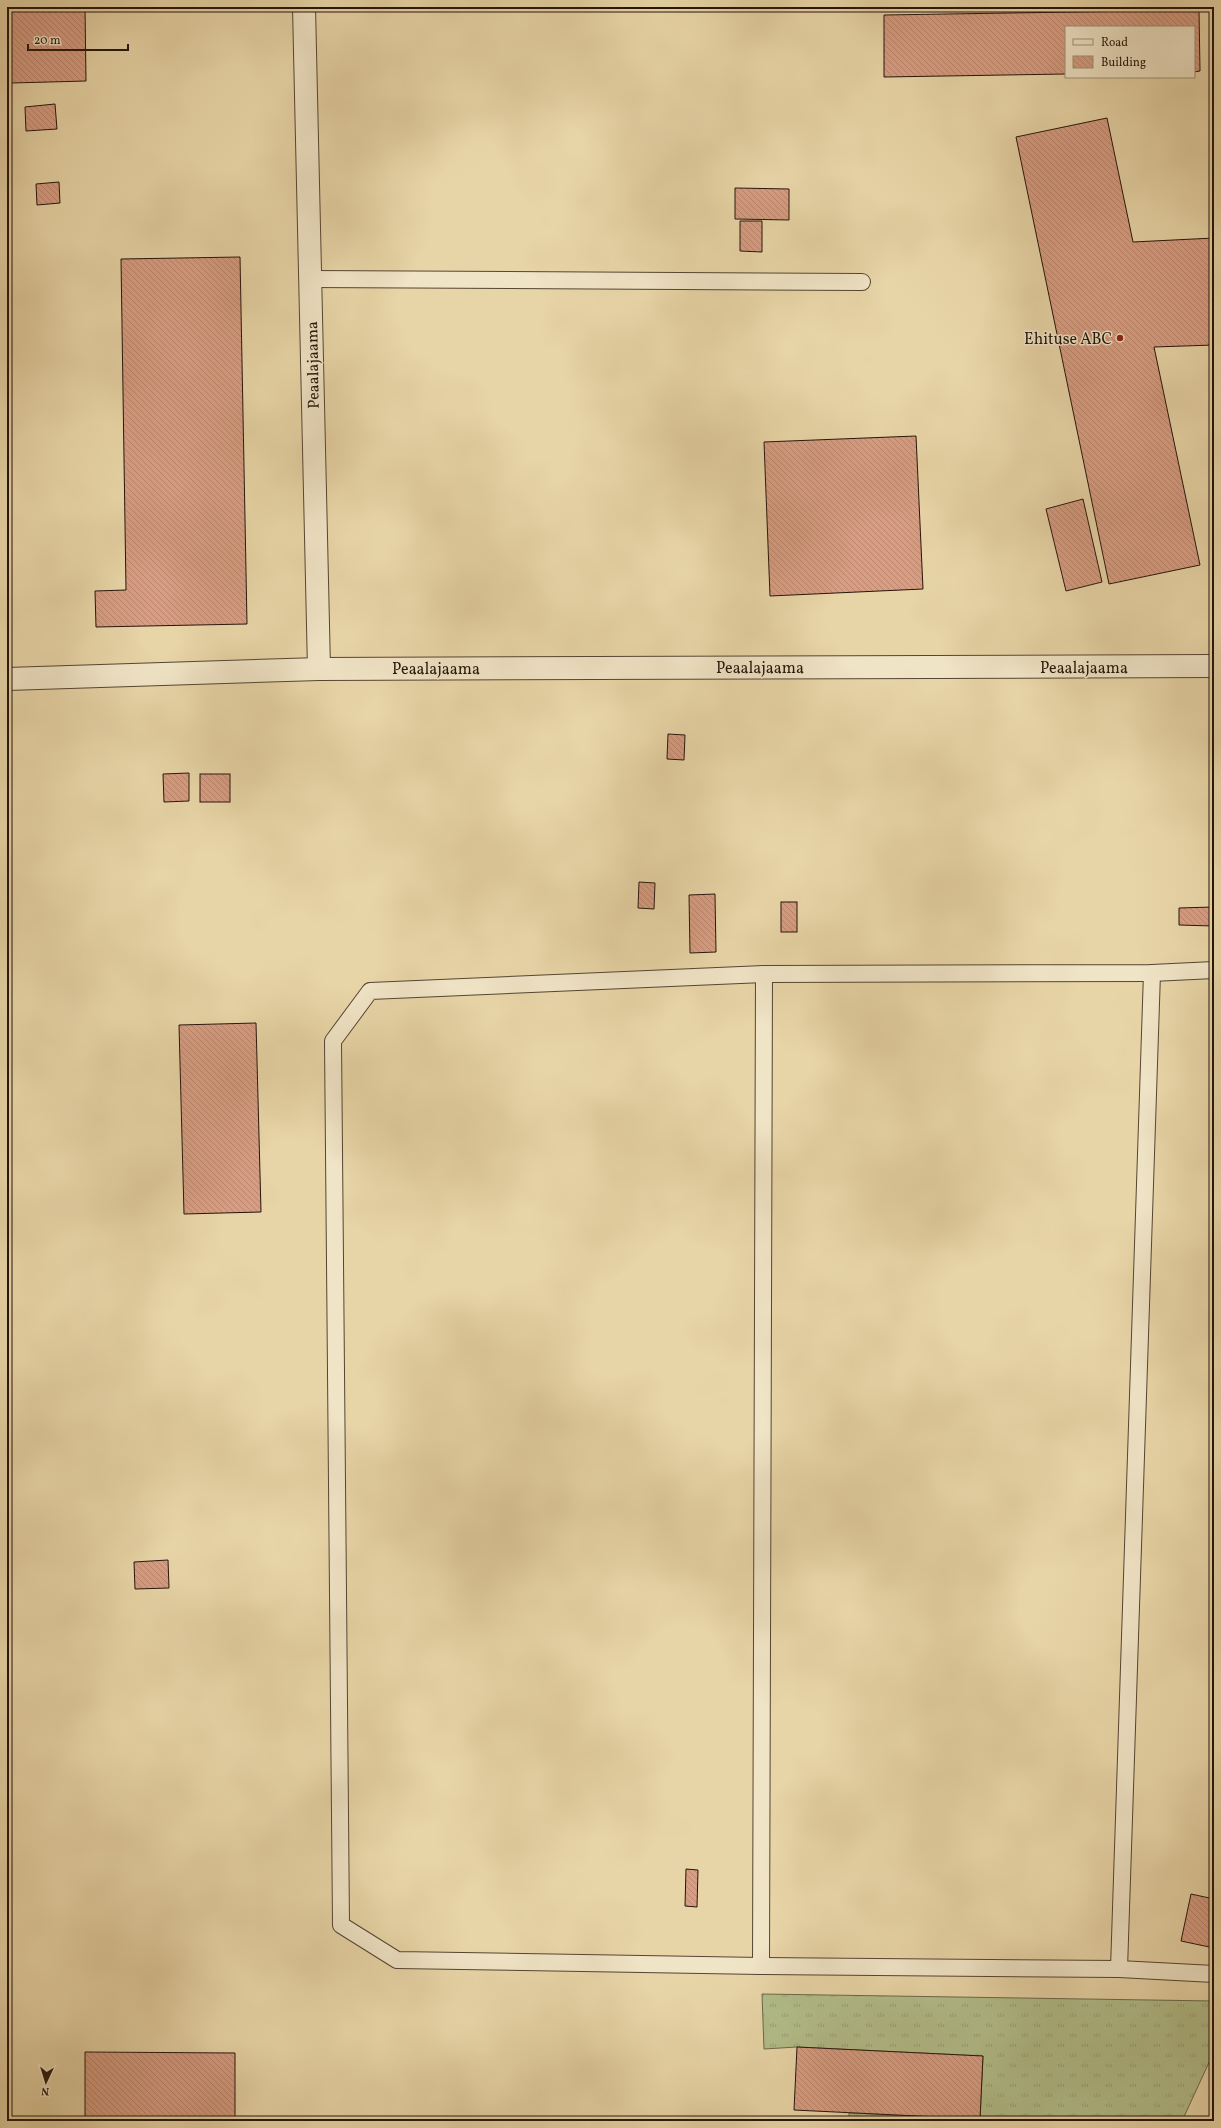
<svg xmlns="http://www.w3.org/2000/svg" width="1221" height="2128" font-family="Vollkorn,serif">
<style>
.grass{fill:url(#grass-tufts);stroke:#6b6a4a}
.building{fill:url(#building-back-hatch);stroke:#24150b}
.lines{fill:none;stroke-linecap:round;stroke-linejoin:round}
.service-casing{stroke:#554532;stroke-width:18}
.minor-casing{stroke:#554532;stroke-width:24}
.service{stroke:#f0e4c6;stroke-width:16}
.minor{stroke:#f0e4c6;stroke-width:22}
.poi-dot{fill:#8f2418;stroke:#f0e4c6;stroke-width:1.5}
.labels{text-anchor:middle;stroke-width:3;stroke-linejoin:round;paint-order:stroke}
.poi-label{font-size:16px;fill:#24150b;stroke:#f0e4c6;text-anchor:end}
.street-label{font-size:16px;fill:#24150b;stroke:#f0e4c6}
</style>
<defs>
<pattern id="grass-tufts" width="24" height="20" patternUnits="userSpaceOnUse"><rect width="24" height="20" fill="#b2be8a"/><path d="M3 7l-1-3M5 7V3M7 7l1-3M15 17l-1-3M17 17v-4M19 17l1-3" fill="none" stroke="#99a276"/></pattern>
<pattern id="building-back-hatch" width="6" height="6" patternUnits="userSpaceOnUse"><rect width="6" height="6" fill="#d89d82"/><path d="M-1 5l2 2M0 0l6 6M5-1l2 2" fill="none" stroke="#b9866f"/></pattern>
</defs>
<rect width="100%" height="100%" fill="#e8d5a7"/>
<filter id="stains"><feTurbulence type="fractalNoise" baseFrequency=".005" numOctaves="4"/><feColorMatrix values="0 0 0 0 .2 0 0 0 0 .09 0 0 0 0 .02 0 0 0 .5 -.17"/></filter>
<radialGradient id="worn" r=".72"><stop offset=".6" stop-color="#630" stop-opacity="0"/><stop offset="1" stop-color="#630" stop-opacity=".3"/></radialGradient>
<polygon class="grass" points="762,1994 1214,2001 1212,2056 1182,2121 849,2121 849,2113 980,2119 983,2056 797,2047 764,2049"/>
<g class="building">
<polygon points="9,7 85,7 86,81 11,83"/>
<polygon points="129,7 219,7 129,8"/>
<polygon points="1199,10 1200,71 1194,72 1194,27 1066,27 1066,74 884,77 884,15"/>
<polygon points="55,104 57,129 26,131 25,107"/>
<polygon points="1107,118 1133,242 1214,238 1214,345 1154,347 1200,565 1109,584 1016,137"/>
<polygon points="59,182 60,203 37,205 36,184"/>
<polygon points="735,188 789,189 789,220 735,219"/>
<polygon points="740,221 762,221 762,252 740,251"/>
<polygon points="240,257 247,624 96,627 95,591 126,590 121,259"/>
<polygon points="916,436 923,589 770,596 764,442"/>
<polygon points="1083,499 1102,582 1066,591 1046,509"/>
<polygon points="668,734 685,735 684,760 667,759"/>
<polygon points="189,773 189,801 164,802 163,774"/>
<rect x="200" y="774" width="30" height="28"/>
<polygon points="639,882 655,883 654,909 638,908"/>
<polygon points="715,894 716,952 690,953 689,895"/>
<rect x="781" y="902" width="16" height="30"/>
<polygon points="1213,907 1213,926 1179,925 1179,908"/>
<polygon points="256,1023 261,1212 184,1214 179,1025"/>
<polygon points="168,1560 169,1588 135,1589 134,1562"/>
<polygon points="686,1869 698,1870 697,1907 685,1906"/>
<polygon points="1191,1894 1214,1899 1214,1948 1181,1941"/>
<polygon points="797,2047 983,2056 980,2119 794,2110"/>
<polygon points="85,2052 235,2053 235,2121 85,2121"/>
</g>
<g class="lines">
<g class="service-casing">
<g id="service">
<polyline points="310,279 862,282"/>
<polyline points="1214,970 1152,973 764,974 370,991 333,1041 341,1925 397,1960 761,1966 1119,1969 1214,1974"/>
<polyline points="761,1966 764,974"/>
<polyline points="1119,1969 1152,973"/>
</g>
</g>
<g class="minor-casing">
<g id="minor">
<polyline points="304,7 319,669 1214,666"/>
<polyline points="7,679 319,669"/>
</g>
</g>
<use href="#service" class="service"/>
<use href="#minor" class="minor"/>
</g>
<circle class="poi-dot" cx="1120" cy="338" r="4"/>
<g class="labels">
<g class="poi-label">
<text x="1112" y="344">Ehituse ABC</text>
</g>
<g class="street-label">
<text transform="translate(312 365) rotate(-91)" y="6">Peaalajaama</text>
<text x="760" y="673">Peaalajaama</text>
<text x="1084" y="673">Peaalajaama</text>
<text x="436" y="674">Peaalajaama</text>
</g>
</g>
<rect width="1221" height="2128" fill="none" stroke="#e8d5a7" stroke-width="24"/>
<rect x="8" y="8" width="1205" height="2112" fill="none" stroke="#24150b" stroke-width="2"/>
<rect x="12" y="12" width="1197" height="2104" fill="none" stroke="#24150b"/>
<rect x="1065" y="26" width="130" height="52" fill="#f0e4c6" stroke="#9e917b"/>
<rect x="1073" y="39" width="20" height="6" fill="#f0e4c6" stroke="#9e917b"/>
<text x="1101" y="46" font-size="12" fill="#24150b">Road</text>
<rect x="1073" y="56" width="20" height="12" fill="url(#building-back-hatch)" stroke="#9e917b"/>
<text x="1101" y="66" font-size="12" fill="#24150b">Building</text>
<g transform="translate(46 2082) rotate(184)" stroke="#f0e4c6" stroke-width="3" paint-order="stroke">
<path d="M0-3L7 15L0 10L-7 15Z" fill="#24150b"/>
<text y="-6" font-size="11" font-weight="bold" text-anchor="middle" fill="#24150b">N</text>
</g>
<path d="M28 44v6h100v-6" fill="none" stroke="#24150b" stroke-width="2"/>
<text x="34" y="44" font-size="12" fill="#24150b" stroke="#f0e4c6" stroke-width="3" paint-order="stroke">20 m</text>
<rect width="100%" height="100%" filter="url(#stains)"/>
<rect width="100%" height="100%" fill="url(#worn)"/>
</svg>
